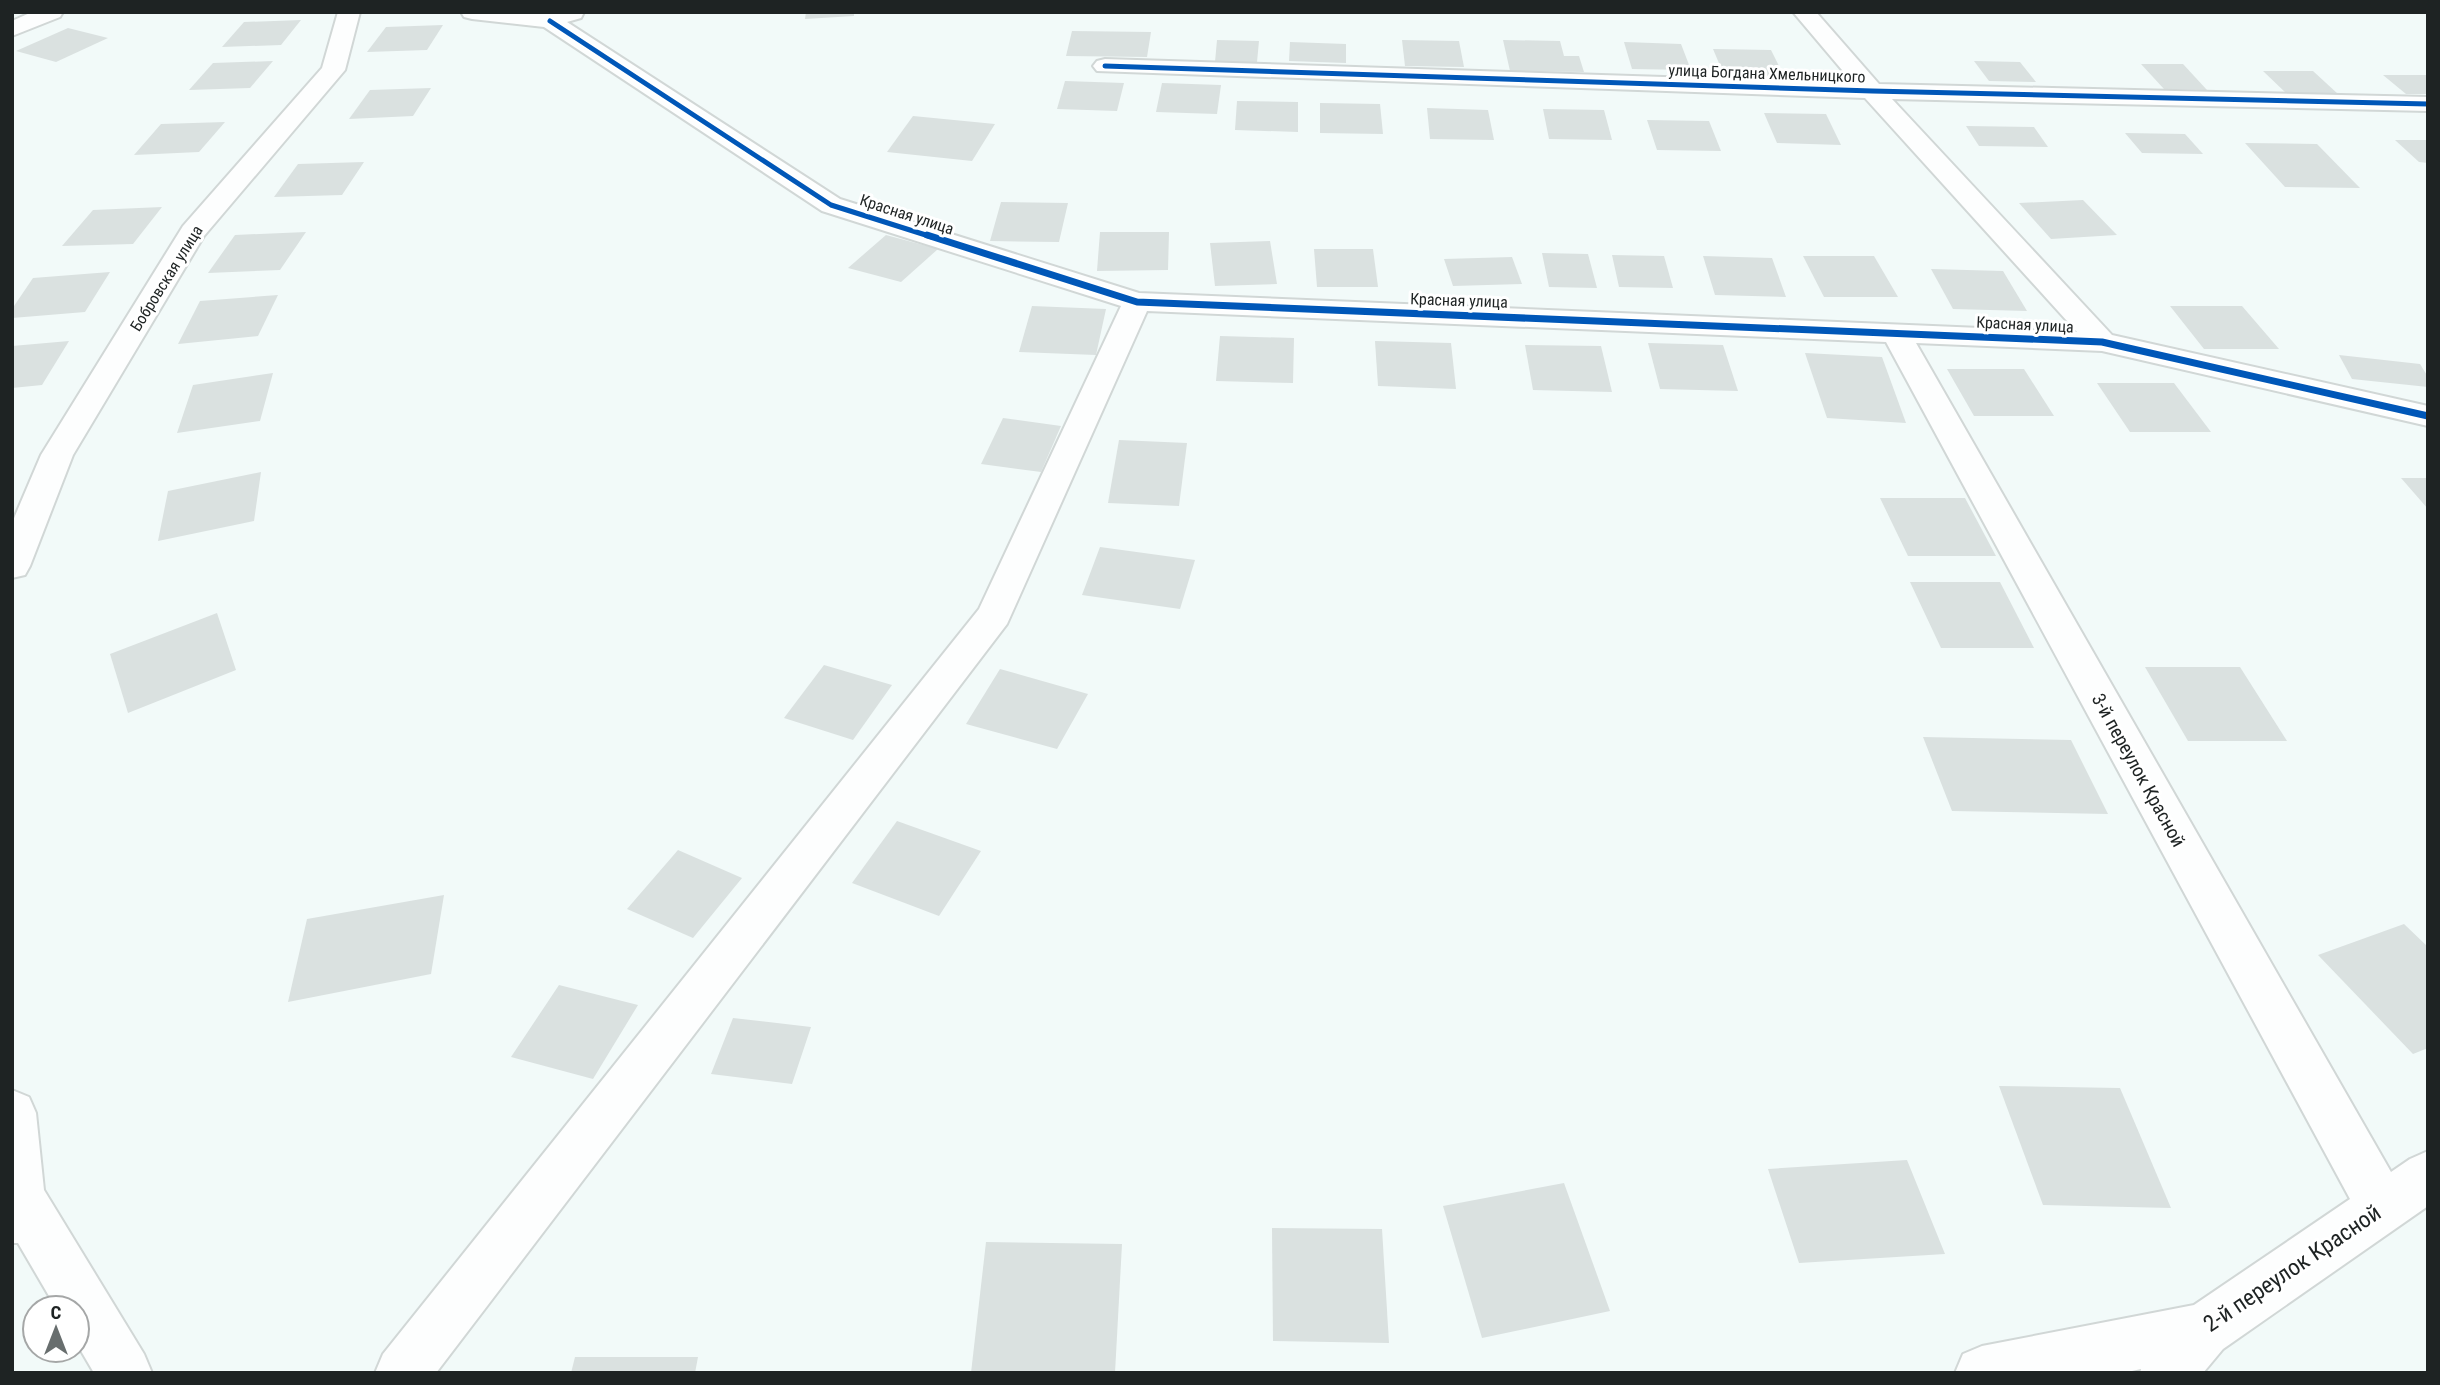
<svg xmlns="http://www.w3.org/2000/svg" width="2440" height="1385" font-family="'Roboto Condensed',sans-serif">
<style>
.building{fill:#dae1e0}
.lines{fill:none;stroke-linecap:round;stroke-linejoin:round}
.street-casing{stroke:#d1d7d6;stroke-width:4}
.street{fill:#fdfefe;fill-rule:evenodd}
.cycleway-far1-casing{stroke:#fff;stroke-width:8}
.cycleway-casing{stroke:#fff;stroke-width:10}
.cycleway-far1{stroke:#0057b8;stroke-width:5}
.cycleway{stroke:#0057b8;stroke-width:7}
.labels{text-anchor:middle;stroke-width:6;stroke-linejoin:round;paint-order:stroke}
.far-street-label{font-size:16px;fill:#1e2323;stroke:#fff}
.street-label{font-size:19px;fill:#1e2323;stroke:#fff}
.near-street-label{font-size:23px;fill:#1e2323;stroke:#fff}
</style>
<rect width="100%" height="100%" fill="#f2faf9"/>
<g class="building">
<polygon points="806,12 854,12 854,16 805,19"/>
<polygon points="301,20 281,45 222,47 244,22"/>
<polygon points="443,25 427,50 367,52 386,27"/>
<polygon points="68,28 108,38 56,62 16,51"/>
<polygon points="1072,31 1151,32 1147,57 1066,56"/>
<polygon points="1217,40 1259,41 1257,62 1215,62"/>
<polygon points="1402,40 1459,41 1464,67 1405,66"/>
<polygon points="1503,40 1560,41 1564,56 1579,56 1584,72 1510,71"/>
<polygon points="1290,42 1346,44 1346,63 1289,61"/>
<polygon points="1624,42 1681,44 1691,70 1632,69"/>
<polygon points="1713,49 1771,50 1784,76 1724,75"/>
<polygon points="273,61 250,88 189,90 213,63"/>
<polygon points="1974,61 2020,62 2036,82 1989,81"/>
<polygon points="2141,64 2183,64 2207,90 2164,89"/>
<polygon points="2263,71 2313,71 2338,94 2287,94"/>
<polygon points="2383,75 2428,75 2428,94 2406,94"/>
<polygon points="1065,81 1124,83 1117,111 1057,109"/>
<polygon points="1162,83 1221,85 1217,114 1156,112"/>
<polygon points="431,88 413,116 349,119 370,90"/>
<polygon points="1237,101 1298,102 1298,132 1235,130"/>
<polygon points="1320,103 1380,104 1383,134 1320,133"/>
<polygon points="1427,108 1488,110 1494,140 1430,139"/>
<polygon points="1543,109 1604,110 1612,140 1549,139"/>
<polygon points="1764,113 1826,114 1841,145 1777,143"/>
<polygon points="913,116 995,124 972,161 887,152"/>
<polygon points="1647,120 1709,121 1721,151 1657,150"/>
<polygon points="225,122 199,152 134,155 161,124"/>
<polygon points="1966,126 2034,127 2048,147 1979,146"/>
<polygon points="2125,133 2185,134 2203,154 2142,153"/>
<polygon points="2395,140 2428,140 2428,163 2419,162"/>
<polygon points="2245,143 2317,144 2360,188 2285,187"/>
<polygon points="364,162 342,195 274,197 298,164"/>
<polygon points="2083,200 2117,235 2051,239 2019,203"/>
<polygon points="1001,202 1068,203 1059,242 990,241"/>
<polygon points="162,207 133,244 62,246 93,210"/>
<polygon points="306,232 280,270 208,273 235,235"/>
<polygon points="1100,232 1169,232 1168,270 1097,271"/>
<polygon points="886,235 938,249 901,282 848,268"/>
<polygon points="1270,241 1277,284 1215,286 1210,243"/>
<polygon points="1314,249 1373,249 1378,287 1317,287"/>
<polygon points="1542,253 1588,254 1597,288 1549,287"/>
<polygon points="1612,255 1664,256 1673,288 1619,287"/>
<polygon points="1703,256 1772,258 1786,297 1715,295"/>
<polygon points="1803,256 1874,256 1898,297 1824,297"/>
<polygon points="1512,257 1522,284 1453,286 1444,259"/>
<polygon points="1931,269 2003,271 2027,311 1953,309"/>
<polygon points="110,272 85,312 12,318 12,309 33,278"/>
<polygon points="278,295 258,336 178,344 200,301"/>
<polygon points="1032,306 1106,309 1096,355 1019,352"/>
<polygon points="2170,306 2242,306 2279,349 2204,349"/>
<polygon points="1220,336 1294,338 1293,383 1216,381"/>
<polygon points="69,341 42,385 12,388 12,346"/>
<polygon points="1375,341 1451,343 1456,389 1378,386"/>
<polygon points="1648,343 1723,345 1738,391 1660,389"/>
<polygon points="1525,345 1601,346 1612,392 1533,390"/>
<polygon points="1805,353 1882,357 1906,423 1827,418"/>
<polygon points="2339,355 2420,364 2428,377 2428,387 2352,379"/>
<polygon points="1947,369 2024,369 2054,416 1974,416"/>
<polygon points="273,373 260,421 177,433 193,385"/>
<polygon points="2097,383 2174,383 2211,432 2130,432"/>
<polygon points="1003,418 1061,426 1041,472 981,464"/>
<polygon points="1119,440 1187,443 1179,506 1108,503"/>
<polygon points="261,472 254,521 158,541 168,491"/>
<polygon points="2401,478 2428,478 2428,509"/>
<polygon points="1880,498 1965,498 1996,556 1908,556"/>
<polygon points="1100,547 1195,560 1180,609 1082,595"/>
<polygon points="1910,582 2000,582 2034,648 1941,648"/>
<polygon points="217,613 236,670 128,713 110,654"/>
<polygon points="824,665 892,685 853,740 784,718"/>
<polygon points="2145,667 2240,667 2287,741 2188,741"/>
<polygon points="1000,669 1088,694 1057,749 966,724"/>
<polygon points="1923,737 2071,740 2108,814 1952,811"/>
<polygon points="897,821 981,851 939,916 852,883"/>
<polygon points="678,850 742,878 693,938 627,909"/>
<polygon points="444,895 431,974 288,1002 307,919"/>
<polygon points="2404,924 2428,947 2428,1048 2413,1054 2318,955"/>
<polygon points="559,985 638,1005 593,1079 511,1057"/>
<polygon points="733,1018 811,1027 792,1084 711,1074"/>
<polygon points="1999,1086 2120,1088 2171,1208 2043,1205"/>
<polygon points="1907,1160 1945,1254 1799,1263 1768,1169"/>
<polygon points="1564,1183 1610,1311 1482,1338 1443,1206"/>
<polygon points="1272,1228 1382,1229 1389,1343 1273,1341"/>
<polygon points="986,1242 1122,1244 1115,1373 971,1373"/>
<polygon points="575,1357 698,1357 695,1373 571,1373"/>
</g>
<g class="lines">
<g class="street-casing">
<g id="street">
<polygon points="32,12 63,12 60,17 12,36 12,21"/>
<polygon points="338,12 360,12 345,70 204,236 73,455 30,566 25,575 12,578 12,523 41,455 183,226 322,68"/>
<polygon points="461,12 584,12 581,18 567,22 840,199 1139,293 2077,332 1865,98 1097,71 1093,66 1097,61 1105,59 1853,83 1793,12 1816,12 1879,84 2428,97 2428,111 1892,99 2112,335 2428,406 2428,426 2102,351 1916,343 2391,1172 2410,1159 2428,1151 2428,1206 2223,1349 2203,1373 2140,1373 2141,1369 2123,1373 1955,1373 1963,1354 1982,1346 2194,1305 2350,1199 1886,342 1147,311 1007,624 436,1373 375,1373 383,1354 979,609 1121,306 822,211 544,27 472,19 464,17"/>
<polygon points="12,1090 29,1097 36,1113 44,1190 144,1354 152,1373 94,1373 77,1344 77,1308 56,1308 18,1243 12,1243"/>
</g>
</g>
<use href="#street" class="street"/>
<g class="cycleway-far1-casing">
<g id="cycleway-far1">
<polyline points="550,21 831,205 932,237"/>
<polyline points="1105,66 1872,91 2428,104"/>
</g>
</g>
<g class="cycleway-casing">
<polyline id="cycleway" points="927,235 1137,302 2102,342 2428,416"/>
</g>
<use href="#cycleway-far1" class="cycleway-far1"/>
<use href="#cycleway" class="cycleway"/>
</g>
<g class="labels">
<g class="far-street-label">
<text transform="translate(1767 73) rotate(2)" y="6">улица Богдана Хмельницкого</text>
<text transform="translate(907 214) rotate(18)" y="6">Красная улица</text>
<text transform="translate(166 278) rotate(-58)" y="6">Бобровская улица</text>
<text transform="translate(1459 300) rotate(2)" y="6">Красная улица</text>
<text transform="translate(2025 324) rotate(3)" y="6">Красная улица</text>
</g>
<g class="street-label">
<text transform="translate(2139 770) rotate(61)" y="7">3-й переулок Красной</text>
</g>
<g class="near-street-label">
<text transform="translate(2292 1268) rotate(-34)" y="8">2-й переулок Красной</text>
</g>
</g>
<rect width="2440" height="1385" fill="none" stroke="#1e2323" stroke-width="28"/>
<g transform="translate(56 1329)"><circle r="33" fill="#ffffff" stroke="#a5a7a7" stroke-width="2"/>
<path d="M0-5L12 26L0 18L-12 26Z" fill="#686e6e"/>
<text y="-10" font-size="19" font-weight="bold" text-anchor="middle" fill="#1e2323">С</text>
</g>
</svg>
